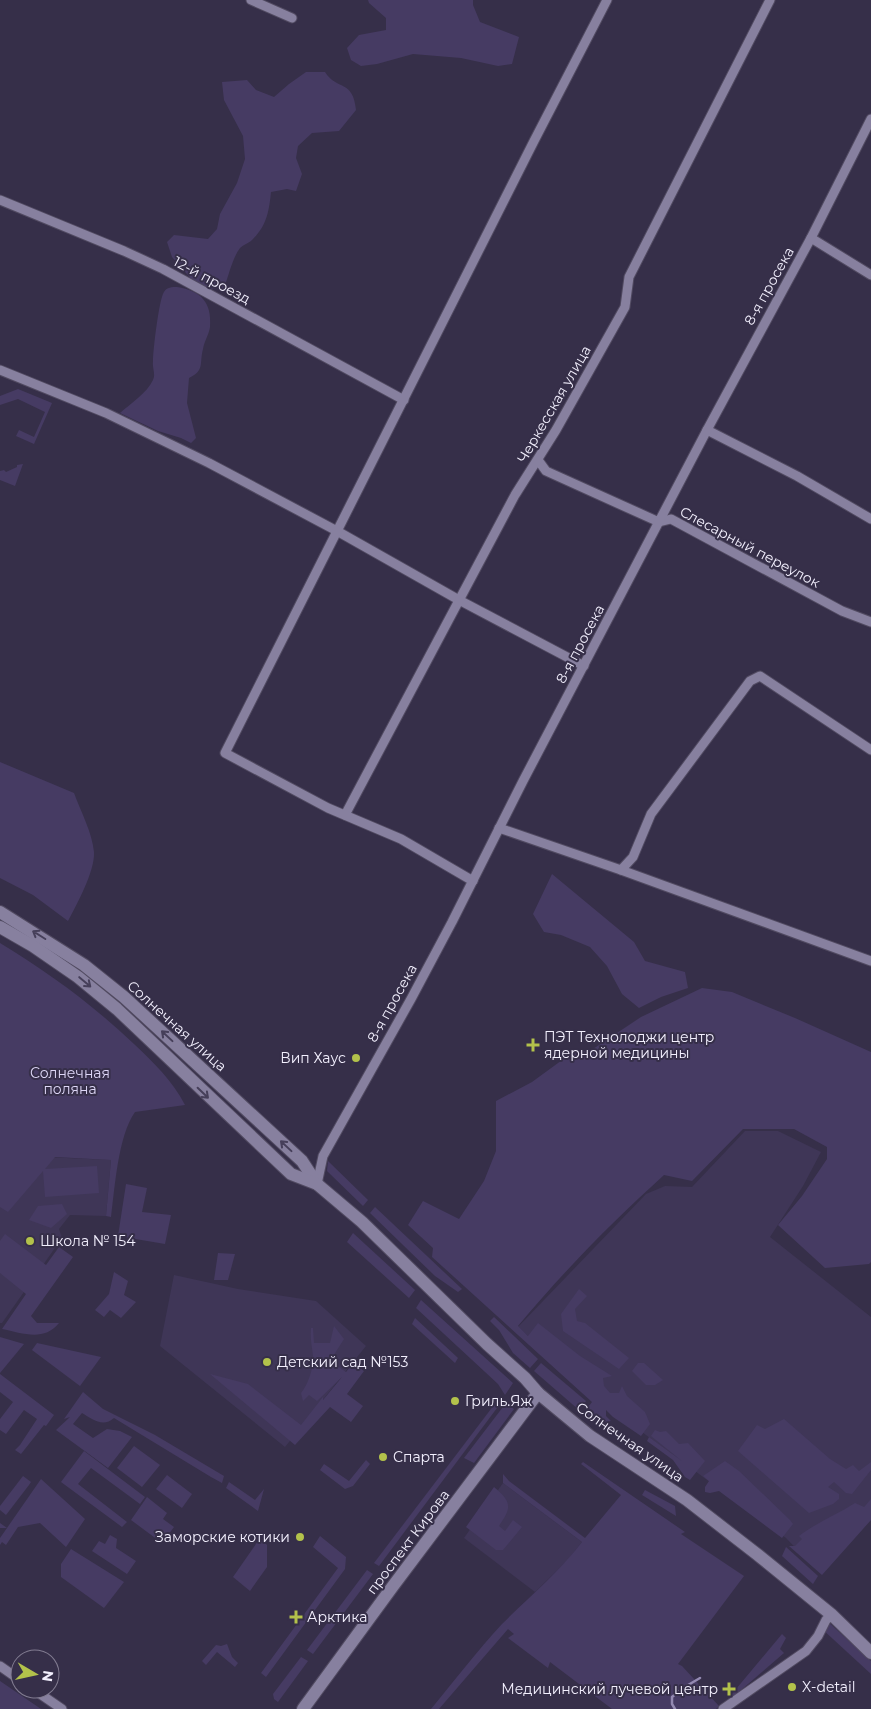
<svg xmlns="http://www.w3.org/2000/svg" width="871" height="1709" font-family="Montserrat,sans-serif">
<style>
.built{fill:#3f3657}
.green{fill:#463b63}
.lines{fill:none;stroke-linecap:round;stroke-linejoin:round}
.stream{stroke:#948ab2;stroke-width:2.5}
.street-casing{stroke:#514a61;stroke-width:11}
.secondary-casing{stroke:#514a61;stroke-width:14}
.street{stroke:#87809f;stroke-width:9}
.secondary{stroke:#87809f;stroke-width:12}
.oneway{stroke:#463f5a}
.poi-dot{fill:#b3c24b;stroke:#362f49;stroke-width:2}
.labels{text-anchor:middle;stroke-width:4;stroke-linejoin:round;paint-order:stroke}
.street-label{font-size:14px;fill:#f3f0fe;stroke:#362f49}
.poi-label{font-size:14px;fill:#f3f0fe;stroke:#362f49;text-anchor:start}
.park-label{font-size:14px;fill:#ded7f7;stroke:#362f49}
</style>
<rect width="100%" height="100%" fill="#362f49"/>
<g class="built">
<polygon points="745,1131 778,1131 821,1152 803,1186 770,1237 871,1317 871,1500 811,1564 786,1538 646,1435 583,1386 518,1327 646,1194 665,1186 692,1187"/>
<polygon points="0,1155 111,1160 106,1216 70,1215 59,1229 62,1238 2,1323 0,1323"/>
<polygon points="174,1275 238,1289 316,1301 366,1346 285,1447 160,1346"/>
<polygon points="503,1483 582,1542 568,1560 535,1592 464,1538"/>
</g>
<g class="green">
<polygon points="368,0 473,0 473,5 480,22 519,37 512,64 498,66 461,58 413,54 377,64 361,66 351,60 347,48 359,35 386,30 386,18 369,3"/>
<path d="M 306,72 L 325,72 C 337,91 353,79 356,110 L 339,131 L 312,133 L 298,146 L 296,158 L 302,174 L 296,191 L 287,189 L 271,192 C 269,211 267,225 253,239 C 250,243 244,244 240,248 C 232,259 229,275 224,288 L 207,289 L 194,282 L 172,257 L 167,242 L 174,235 L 208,239 L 217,229 L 220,214 L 237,183 L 245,159 L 243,136 L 224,100 L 222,82 L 247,80 L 256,90 L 274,97 L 289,84 Z"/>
<path d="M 177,287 C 201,291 212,302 210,327 C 209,334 204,342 203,349 C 199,364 205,370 189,378 L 187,403 L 196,438 L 191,443 L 181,438 L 158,431 L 120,413 C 130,404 147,393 153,380 C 156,374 152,368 153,361 C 153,351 159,299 164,292 C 167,287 172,287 177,287 Z"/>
<polygon points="18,389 52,403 34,444 16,436 19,430 34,437 45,412 18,399 0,405 0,396"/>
<polygon points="23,464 15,486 0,480 0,471 4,470 6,472 17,467 17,465"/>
<path d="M 0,762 L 74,793 C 81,812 92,832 94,852 C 95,871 77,904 68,921 L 33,895 L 0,878 Z"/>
<polygon points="552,874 634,942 645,961 685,972 688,988 661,997 639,1008 622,994 607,966 590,947 561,935 544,932 533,914"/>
<path d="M 0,943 C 48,972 93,1005 134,1044 C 153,1062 173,1081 185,1105 L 135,1112 C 118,1136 115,1187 111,1217 L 106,1216 L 111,1160 L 55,1157 L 45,1169 L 97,1166 L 99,1193 L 45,1197 L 43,1171 L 8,1212 L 0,1207 Z"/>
<path d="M 702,988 L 732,992 L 795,1018 L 871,1052 L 871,1262 L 869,1264 L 825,1268 L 778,1225 L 802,1196 L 827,1159 L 827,1147 L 794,1129 L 743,1129 L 692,1181 L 664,1175 C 611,1223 564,1271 518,1326 L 528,1336 L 538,1323 L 580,1356 L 612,1376 L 603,1378 L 604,1386 L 610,1393 L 619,1393 L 622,1386 L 627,1396 L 645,1412 L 650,1424 L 641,1436 L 613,1417 L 606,1410 L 606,1416 L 611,1421 L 597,1424 L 583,1414 L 592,1402 L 432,1257 L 433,1248 L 408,1225 L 423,1201 L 459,1219 L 484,1181 L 496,1151 L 496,1101 L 532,1082 L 569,1055 L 593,1049 L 641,1017 Z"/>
<polygon points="328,1161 368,1200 363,1206 327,1171"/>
<polygon points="126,1184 147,1188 142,1212 171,1215 165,1244 118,1236"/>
<polygon points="62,1204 67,1214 51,1228 29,1220 38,1206"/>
<polygon points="375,1207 462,1289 458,1292 435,1276 370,1213"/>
<polygon points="353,1233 415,1290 409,1298 347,1242"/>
<path d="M 5,1234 L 46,1265 L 59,1247 L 73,1257 L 31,1316 L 37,1323 L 59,1323 C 44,1342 22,1333 2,1329 L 26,1294 L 0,1273 L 0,1241 Z"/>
<polygon points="218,1253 235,1254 228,1280 214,1280"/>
<polygon points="114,1272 128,1281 124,1295 136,1302 121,1318 110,1310 104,1317 95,1310 109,1294"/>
<polygon points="579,1289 587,1296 575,1309 577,1321 585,1323 629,1358 619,1369 563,1331 561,1314"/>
<polygon points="421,1300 513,1383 505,1395 498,1384 416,1308"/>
<polygon points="494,1317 538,1359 530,1368 513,1353 499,1330 490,1321"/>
<polygon points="415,1318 458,1358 455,1363 412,1324"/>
<path d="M 334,1326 L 344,1339 L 330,1361 L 346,1372 L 353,1363 L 364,1371 L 347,1394 L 363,1406 L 351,1422 L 330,1407 L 295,1445 L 210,1374 L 248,1384 L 301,1425 L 323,1397 L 323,1400 L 342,1377 L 317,1401 L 309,1395 L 303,1401 L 301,1393 C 308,1385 314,1367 313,1356 C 312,1346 310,1339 311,1328 L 313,1328 L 314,1343 L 330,1343 Z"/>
<polygon points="0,1337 24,1344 0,1373"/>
<polygon points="37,1343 101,1357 80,1386 32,1350"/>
<polygon points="541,1363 586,1401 579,1410 534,1371"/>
<polygon points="638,1363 644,1363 663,1380 655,1385 646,1385 632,1371"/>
<polygon points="0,1374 54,1415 46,1426 44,1425 21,1454 15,1450 20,1445 37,1419 24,1410 6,1434 0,1430 0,1419 13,1402 0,1392"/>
<path d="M 83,1392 L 103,1409 L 155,1435 L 224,1476 L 222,1483 L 211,1477 L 114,1418 C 103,1428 92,1419 82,1413 L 73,1424 L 93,1438 L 107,1429 L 120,1431 L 132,1437 L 108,1468 L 56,1430 L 70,1417 L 64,1419 Z"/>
<polygon points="506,1403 514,1409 474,1463 464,1458"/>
<polygon points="494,1405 497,1408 379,1566 374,1563"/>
<polygon points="784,1419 830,1459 846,1469 853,1465 859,1471 871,1462 871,1470 852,1494 846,1493 834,1482 828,1487 839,1494 839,1499 833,1504 809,1513 738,1451 757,1425 765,1429"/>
<polygon points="655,1430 660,1432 666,1431 679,1444 688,1443 705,1461 690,1480 685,1477 673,1460 647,1441 649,1437 682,1461 651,1436"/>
<polygon points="134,1446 160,1465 142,1487 117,1468"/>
<polygon points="84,1451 145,1497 140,1504 91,1468 78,1484 127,1522 122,1527 61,1482"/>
<polygon points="366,1460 370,1464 353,1486 345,1489 320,1470 324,1464 349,1481"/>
<polygon points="725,1461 739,1471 790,1520 793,1524 782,1538 719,1491 710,1493 705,1492 705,1487 709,1481 703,1476"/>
<path d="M 583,1462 L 685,1532 L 681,1534 L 744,1576 L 678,1664 L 682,1666 L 719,1706 L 716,1709 L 612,1709 L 550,1662 L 548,1668 L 508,1638 L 514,1634 L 508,1629 L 439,1709 L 431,1709 C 454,1681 477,1651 502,1624 C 529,1597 559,1572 582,1542 L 503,1483 L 503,1474 L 509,1481 L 585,1538 L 621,1495 L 585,1467 L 581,1464 Z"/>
<polygon points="167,1475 192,1494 182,1508 156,1489"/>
<polygon points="23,1476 31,1482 29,1485 6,1515 0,1510 0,1506"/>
<polygon points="41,1479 85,1519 66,1547 40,1523 18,1527 6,1545 2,1542 0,1545 0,1538 7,1528 0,1528 0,1523 7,1528"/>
<polygon points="229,1482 255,1500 264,1489 258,1511 226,1488"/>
<path d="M 494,1487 C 513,1503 511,1508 499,1526 L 505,1531 L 513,1520 L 522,1527 L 503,1550 L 496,1550 L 466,1527 Z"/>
<polygon points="645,1490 675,1506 676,1516 642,1495"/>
<polygon points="147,1497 167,1513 163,1519 174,1527 162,1543 131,1520"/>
<path d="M 871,1499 L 871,1520 L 822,1575 L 789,1546 L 795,1546 L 802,1539 L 799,1536 C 816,1523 836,1515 855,1503 L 864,1507 Z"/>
<polygon points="110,1535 117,1539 116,1548 136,1561 127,1574 92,1551 99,1541 105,1544"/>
<polygon points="320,1536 346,1557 345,1569 266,1677 261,1673 338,1568 313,1547"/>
<polygon points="258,1541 263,1541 267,1545 267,1567 250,1591 233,1577"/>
<polygon points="786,1547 818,1576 813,1584 782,1556"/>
<polygon points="71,1549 124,1582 104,1608 61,1577 61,1564"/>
<polygon points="367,1570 373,1574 313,1654 307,1650"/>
<polygon points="826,1620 871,1661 871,1674 821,1628"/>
<polygon points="782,1634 786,1638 780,1649 784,1653 733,1697 731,1695"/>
<polygon points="227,1644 232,1657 238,1663 235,1667 217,1652 206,1665 202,1661 216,1645 221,1646"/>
<polygon points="301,1657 308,1661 278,1702 274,1699 273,1694"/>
<polygon points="0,1681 41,1709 0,1709"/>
</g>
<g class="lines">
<polyline class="stream" points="675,1709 672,1704 672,1697 683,1688 700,1678"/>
<g class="street-casing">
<g id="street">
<polyline points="251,0 292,18"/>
<polyline points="0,200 124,251 163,269 404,400"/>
<polyline points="811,238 871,275"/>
<polyline points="0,370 106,413 209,463 337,531 459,600 584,666"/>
<polyline points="707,430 797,476 871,519"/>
<polyline points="538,460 546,471 659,522 671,519 842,611 871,622"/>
<polyline points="345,815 515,495 556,430 625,307 629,277 770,0"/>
<polyline points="499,828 621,870 871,961"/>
<polyline points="621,870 633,857 651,814 750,681 760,676 871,750"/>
<polyline points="473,881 401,839 328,808 225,753 534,141 607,0"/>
<polyline points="317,1184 323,1156 411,999 452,922 523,781 707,430 811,238 871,119"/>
<polyline points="0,1666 20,1680"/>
<polyline points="33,1689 62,1709"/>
<polyline points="723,1709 806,1651 818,1636 826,1620 832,1615"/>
</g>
</g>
<g class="secondary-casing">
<g id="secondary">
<polyline points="0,912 84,965 124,997 302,1161 317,1184 362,1222 487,1344 525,1378 538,1393 590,1436 687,1500 758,1555 832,1615 871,1653"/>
<polyline points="0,927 33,946 78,977 117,1009 291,1174 317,1184"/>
<polyline points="303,1709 393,1586 538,1393"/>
</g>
</g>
<use href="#street" class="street"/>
<use href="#secondary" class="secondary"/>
</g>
<defs><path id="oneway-shaft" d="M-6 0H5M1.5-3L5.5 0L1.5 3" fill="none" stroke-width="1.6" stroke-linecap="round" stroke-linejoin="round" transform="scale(1.25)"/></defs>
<g class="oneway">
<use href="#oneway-shaft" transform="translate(39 935) rotate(-148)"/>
<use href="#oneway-shaft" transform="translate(85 982) rotate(40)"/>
<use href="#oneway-shaft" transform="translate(167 1036) rotate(-137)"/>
<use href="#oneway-shaft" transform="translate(203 1093) rotate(44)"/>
<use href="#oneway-shaft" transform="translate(286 1146) rotate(-137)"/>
</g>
<g class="poi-dot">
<path d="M530.5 1037.5h5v5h5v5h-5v5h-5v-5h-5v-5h5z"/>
<circle cx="356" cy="1058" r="5"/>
<circle cx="30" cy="1241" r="5"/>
<circle cx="267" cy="1362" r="5"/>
<circle cx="455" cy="1401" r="5"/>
<circle cx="383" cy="1457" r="5"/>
<circle cx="300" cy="1537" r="5"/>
<path d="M293.5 1609.5h5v5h5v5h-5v5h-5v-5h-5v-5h5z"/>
<circle cx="792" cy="1687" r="5"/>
<path d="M726.5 1681.5h5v5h5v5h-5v5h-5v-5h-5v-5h5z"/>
</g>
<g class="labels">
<g class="street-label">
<text transform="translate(212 280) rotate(28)" y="5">12-й проезд</text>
<text transform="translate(769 286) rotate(-61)" y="5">8-я просека</text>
<text transform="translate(554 404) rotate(-60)" y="5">Черкесская улица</text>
<text transform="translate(750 547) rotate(28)" y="5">Слесарный переулок</text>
<text transform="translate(580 644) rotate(-62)" y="5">8-я просека</text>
<text transform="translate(392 1003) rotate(-61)" y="5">8-я просека</text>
<text transform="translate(177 1026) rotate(42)" y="5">Солнечная улица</text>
<text transform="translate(630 1442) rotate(35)" y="5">Солнечная улица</text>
<text transform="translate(408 1542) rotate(-53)" y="5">проспект Кирова</text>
</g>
<g class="poi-label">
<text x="544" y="1042">ПЭТ Технолоджи центр<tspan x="544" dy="16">ядерной медицины</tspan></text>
<text x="346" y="1063" text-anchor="end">Вип Хаус</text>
<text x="40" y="1246">Школа № 154</text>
<text x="277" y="1367">Детский сад №153</text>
<text x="465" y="1406">Гриль.Яж</text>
<text x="393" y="1462">Спарта</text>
<text x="290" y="1542" text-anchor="end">Заморские котики</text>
<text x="307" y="1622">Арктика</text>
<text x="802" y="1692">X-detail</text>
<text x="718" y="1694" text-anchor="end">Медицинский лучевой центр</text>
</g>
<g class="park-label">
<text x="70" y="1078">Солнечная<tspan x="70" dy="16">поляна</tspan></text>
</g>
</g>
<g transform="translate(35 1674) rotate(99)"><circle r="24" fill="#362f49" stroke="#827c91"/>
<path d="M0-4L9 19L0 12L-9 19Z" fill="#b3c24b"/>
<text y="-8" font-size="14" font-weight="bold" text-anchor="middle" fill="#f3f0fe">N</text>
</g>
</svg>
